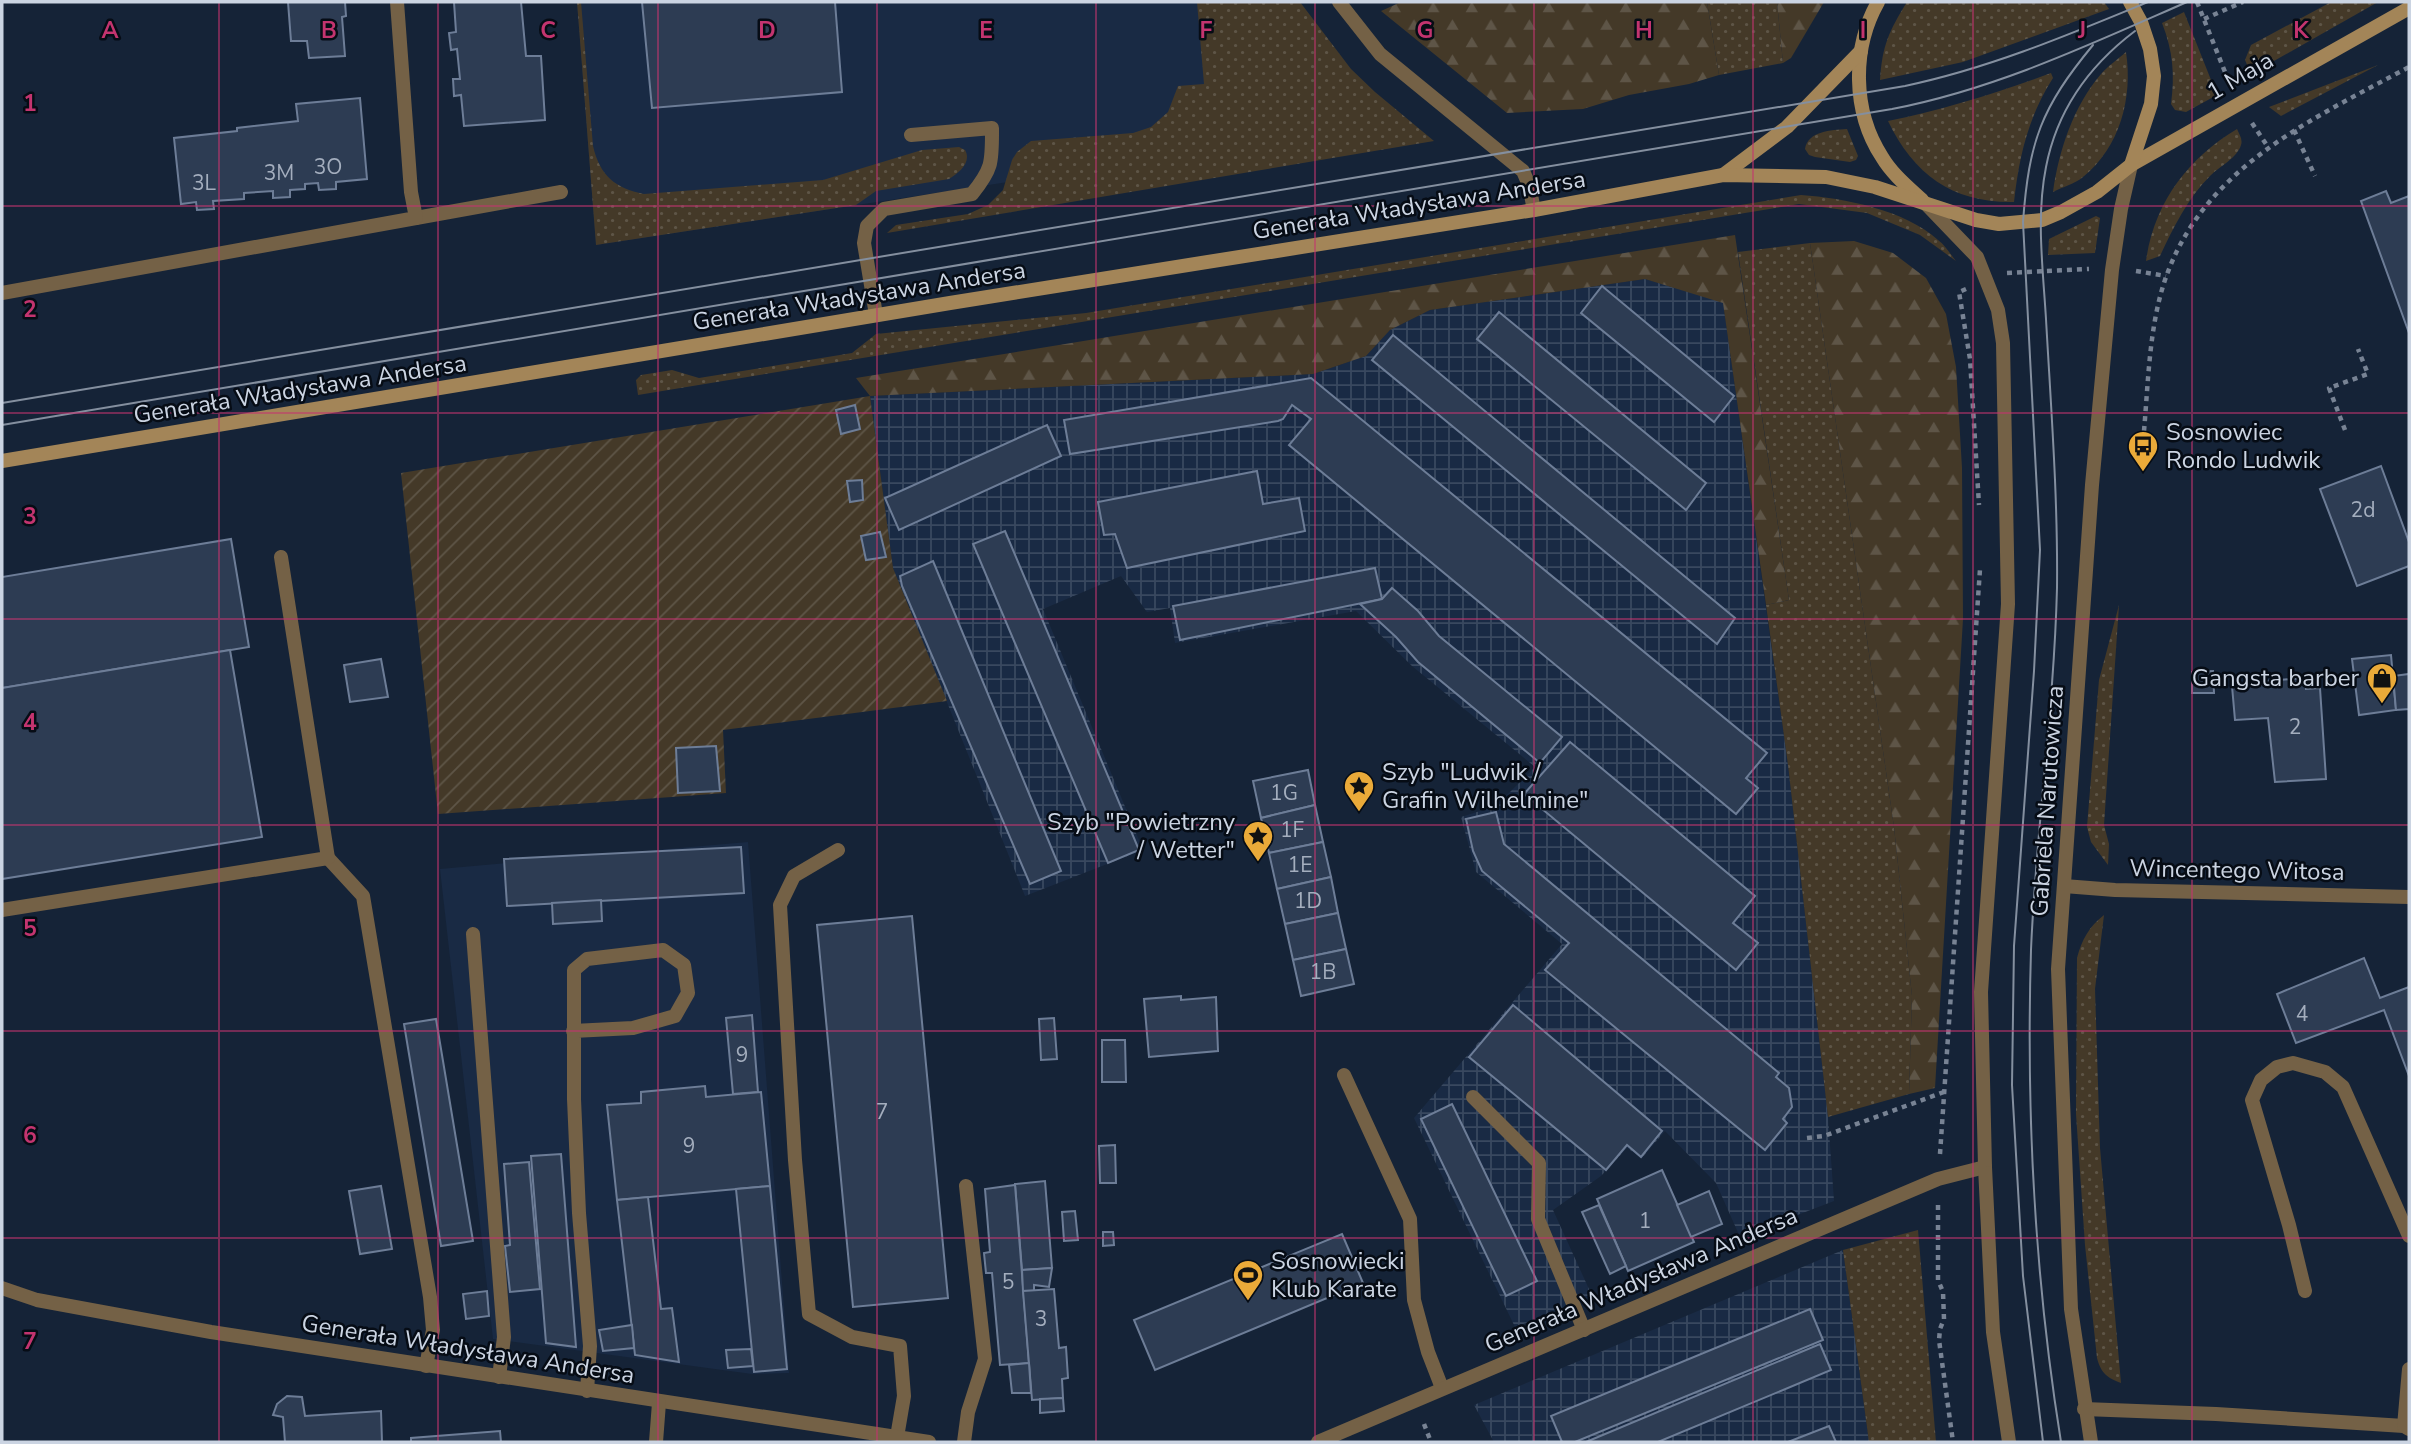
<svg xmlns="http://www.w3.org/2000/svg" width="2411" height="1444" font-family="'Nunito Sans',sans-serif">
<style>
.built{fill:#192a44}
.industrial{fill:url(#industrial-grid)}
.grass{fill:url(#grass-dots)}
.forest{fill:url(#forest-firs)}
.garden{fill:url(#garden-furrows)}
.building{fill:#2d3c53;stroke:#6d7d97;stroke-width:2}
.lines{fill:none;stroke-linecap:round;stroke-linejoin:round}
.path{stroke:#788394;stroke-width:4.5;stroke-dasharray:5 5;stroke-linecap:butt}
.service{stroke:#746146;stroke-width:14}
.minor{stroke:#746146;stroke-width:14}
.tertiary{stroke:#746146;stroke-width:14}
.secondary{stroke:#a38558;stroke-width:14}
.tram{stroke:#848f9f;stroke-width:2}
.grid{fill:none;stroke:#c3346f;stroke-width:2;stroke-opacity:0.55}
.labels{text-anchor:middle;stroke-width:5;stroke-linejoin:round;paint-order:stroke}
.number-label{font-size:21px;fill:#a4aebe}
.street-label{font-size:24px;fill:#cbd4e2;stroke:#060c15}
.poi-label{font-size:24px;fill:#cbd4e2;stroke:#060c15;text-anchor:start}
.grid-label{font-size:23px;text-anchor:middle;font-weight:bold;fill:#c3346f;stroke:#060c15;stroke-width:5;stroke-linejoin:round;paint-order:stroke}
</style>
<defs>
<pattern id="industrial-grid" width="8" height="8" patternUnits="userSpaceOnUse" patternTransform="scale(1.75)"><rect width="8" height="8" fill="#192a44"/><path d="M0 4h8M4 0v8" fill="none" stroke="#39485f"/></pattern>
<pattern id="grass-dots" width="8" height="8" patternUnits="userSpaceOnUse" patternTransform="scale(1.75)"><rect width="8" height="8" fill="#443928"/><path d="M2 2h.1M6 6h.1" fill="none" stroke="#5e5547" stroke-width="1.8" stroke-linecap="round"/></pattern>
<pattern id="forest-firs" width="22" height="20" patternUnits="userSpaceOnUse" patternTransform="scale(1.75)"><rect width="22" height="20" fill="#443928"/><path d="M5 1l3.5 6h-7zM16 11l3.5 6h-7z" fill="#5e5547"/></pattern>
<pattern id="garden-furrows" width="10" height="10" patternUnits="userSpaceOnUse" patternTransform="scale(1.75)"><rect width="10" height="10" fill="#443928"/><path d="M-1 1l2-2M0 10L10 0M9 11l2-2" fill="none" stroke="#5e5547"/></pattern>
</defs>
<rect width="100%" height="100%" fill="#152337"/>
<g class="built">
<polygon points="577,2 1286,2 1387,133 1027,179 596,245"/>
<polygon points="748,842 789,1373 752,1374 493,1339 440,869"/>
</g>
<g class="industrial">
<polygon points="1645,279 1723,302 1788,765 1828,1117 1834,1201 1740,1237 1716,1183 1665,1131 1642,1158 1627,1148 1601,1176 1553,1210 1593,1298 1515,1327 1414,1118 1562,944 1476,872 1461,817 1496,806 1535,767 1412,666 1356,611 1175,643 1170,608 1147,612 1121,576 1043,609 1143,850 1025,896 893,568 870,396 1313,374 1366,356 1390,330 1430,310"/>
<polygon points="1843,1250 1869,1442 1494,1442 1474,1405"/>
</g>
<g class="grass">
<path d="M 577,2 L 581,2 L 593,146 C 600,176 615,188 644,194 L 823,180 L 922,150 L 959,147 L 965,150 C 972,162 959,173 949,179 L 876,191 L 856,205 L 596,245 Z"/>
<polygon points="1197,2 1300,2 1351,69 1375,92 1434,141 887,233 896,225 968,214 988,205 1003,190 1012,160 1017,152 1031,141 1133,133 1151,127 1168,112 1178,86 1204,84"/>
<polygon points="1707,2 1777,2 1783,63 1719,75"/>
<path d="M 1907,2 L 2104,2 L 2109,9 L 1963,62 L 1880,80 C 1882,46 1889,31 1907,2 Z"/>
<polygon points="2331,2 2378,2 2251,74 2245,60 2251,45"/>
<path d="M 2184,12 L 2217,95 L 2186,112 L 2175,110 L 2171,104 C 2175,75 2173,51 2162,23 Z"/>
<path d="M 2126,52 C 2133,98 2120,147 2083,177 C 2075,184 2062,187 2053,192 C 2059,150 2073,107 2101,74 C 2108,66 2118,59 2126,52 Z"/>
<polygon points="2378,65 2281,116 2269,107"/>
<path d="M 2051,73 L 2053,78 C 2028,117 2019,157 2014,202 C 1953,203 1914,175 1888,121 C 1945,109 1997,93 2051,73 Z"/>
<path d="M 1847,129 L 1858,156 L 1856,160 L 1850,162 L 1815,157 L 1809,155 L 1805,149 C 1808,131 1831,130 1847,129 Z"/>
<path d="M 2237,129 C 2239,134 2243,139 2241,145 C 2237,158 2220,166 2210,176 C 2188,198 2173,228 2160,256 L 2146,261 C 2154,203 2188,158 2237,129 Z"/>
<path d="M 1801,195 C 1844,198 1905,210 1938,240 C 1945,245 1950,254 1956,261 L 1920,235 L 1867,213 L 1799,204 L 638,395 L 636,380 L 641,375 L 672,370 L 699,378 L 852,353 L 876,334 L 1086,313 Z"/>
<polygon points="2096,216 2100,218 2095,253 2048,255 2049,239"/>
<polygon points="1810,243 1894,827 1912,996 1909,1094 1828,1117 1788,765 1766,605 1789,600 1738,252"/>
<polygon points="2119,605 2104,825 2109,844 2108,865 2091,842 2087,827 2099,680"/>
<path d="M 2104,915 L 2095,989 L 2100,1148 L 2121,1383 C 2107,1378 2101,1373 2097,1358 L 2085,1245 L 2076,1114 L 2077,958 C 2082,939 2089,927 2104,915 Z"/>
<polygon points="1918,1230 1936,1442 1869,1442 1843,1250"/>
</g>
<g class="forest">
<polygon points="1401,2 1707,2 1719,75 1689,84 1629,95 1583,109 1507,113 1381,11"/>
<polygon points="1777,2 1824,2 1791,58 1783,63"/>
<polygon points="1735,235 1789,600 1766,605 1723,303 1645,279 1430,310 1390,330 1366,356 1313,374 870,396 856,378"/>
<polygon points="1854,241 1893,253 1926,278 1946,314 1956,367 1962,468 1963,619 1935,1088 1909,1094 1912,996 1894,827 1810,243"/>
</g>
<polygon class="garden" points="870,396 893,568 947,701 723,730 726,793 438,814 401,473"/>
<g class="building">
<polygon points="288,2 345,2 346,16 342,17 345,56 309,58 307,41 291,41"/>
<polygon points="454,2 521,2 526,56 541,56 545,120 464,126 461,95 454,96 453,79 460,79 457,49 451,50 449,33 456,32"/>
<polygon points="642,2 835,2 842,92 652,108"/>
<polygon points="360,98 367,179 336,182 336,189 319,190 318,183 305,184 305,189 290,190 290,197 273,198 273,191 244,193 244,199 213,201 214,209 197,210 196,202 181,204 174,138 237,131 237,128 298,121 296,104"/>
<polygon points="2386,191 2391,203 2409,196 2409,333 2361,201"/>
<polygon points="1602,286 1734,396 1714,422 1581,313"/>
<polygon points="1499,312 1706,483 1686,510 1477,339"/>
<polygon points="1393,335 1735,618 1717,644 1372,360"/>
<polygon points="1311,378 1767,753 1746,778 1758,788 1736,814 1289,445 1311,419 1292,405 1283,419 1278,421 1070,454 1064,420"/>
<polygon points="855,405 860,429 841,434 836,410"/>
<polygon points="1047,425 1061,456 899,530 885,498"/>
<polygon points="2381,466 2409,542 2409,566 2357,586 2320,489"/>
<polygon points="1257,471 1263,504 1299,498 1305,531 1127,568 1115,534 1104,535 1098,502"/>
<polygon points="862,480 863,500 850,502 847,481"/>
<polygon points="1005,531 1139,850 1108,863 973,544"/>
<polygon points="880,532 886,557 866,560 861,536"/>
<polygon points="231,539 249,647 2,688 2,577"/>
<polygon points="933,561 1061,871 1030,884 902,586 900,576"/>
<polygon points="1375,568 1382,599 1180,640 1173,606"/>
<polygon points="1392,588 1418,611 1439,636 1562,737 1540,763 1418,662 1396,637 1360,604 1382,599"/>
<polygon points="230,650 262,837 2,879 2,688"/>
<polygon points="2391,655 2396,710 2359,715 2352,659"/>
<polygon points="381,659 388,697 350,702 344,665"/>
<polygon points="2213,671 2214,693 2192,693 2192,672"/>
<polygon points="2409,674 2409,709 2396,710 2393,676"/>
<polygon points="2306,678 2306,689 2320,688 2326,779 2275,782 2268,718 2235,720 2232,686 2237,683 2237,686 2266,684 2265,681"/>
<polygon points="1570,742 1755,896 1733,923 1758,943 1736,970 1524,794"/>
<polygon points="716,746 720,791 678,793 676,748"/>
<polygon points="1308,770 1315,805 1261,818 1253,781"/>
<polygon points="1315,805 1323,842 1269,853 1261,818"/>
<polygon points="1496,812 1504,844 1779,1073 1776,1077 1789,1088 1792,1107 1783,1119 1787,1123 1765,1150 1545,970 1569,943 1482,871 1473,851 1466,819"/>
<polygon points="1323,842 1331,877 1277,889 1269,853"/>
<polygon points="741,847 744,893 507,906 504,859"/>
<polygon points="1331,877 1338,913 1285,924 1277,889"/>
<polygon points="601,900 602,921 553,924 552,903"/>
<polygon points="1338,913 1346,949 1293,960 1285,924"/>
<polygon points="912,916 948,1298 853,1307 817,925"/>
<polygon points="1346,949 1354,984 1301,996 1293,960"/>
<polygon points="2364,958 2380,998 2409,987 2409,1076 2384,1010 2296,1043 2277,994"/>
<polygon points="1181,996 1181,1000 1216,997 1218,1051 1149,1057 1144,999"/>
<polygon points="1513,1005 1662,1131 1641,1157 1627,1145 1606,1170 1469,1057"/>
<polygon points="752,1015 758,1092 733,1094 726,1018"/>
<polygon points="1054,1018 1057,1059 1041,1060 1039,1019"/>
<polygon points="436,1019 473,1241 441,1246 404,1024"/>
<polygon points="1102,1040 1125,1040 1126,1082 1102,1082"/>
<polygon points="705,1086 706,1097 761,1092 770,1186 617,1200 607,1105 641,1103 641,1092"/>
<polygon points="1452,1104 1537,1281 1506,1296 1421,1119"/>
<polygon points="1115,1145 1116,1183 1100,1183 1099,1146"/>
<polygon points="561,1154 576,1347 546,1343 531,1156"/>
<polygon points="529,1162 540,1289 510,1292 505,1246 510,1245 504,1164"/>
<polygon points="1662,1170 1694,1242 1628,1271 1597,1199"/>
<polygon points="1045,1181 1052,1268 1022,1270 1015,1184"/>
<polygon points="1015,1185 1029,1363 1000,1365 992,1273 986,1273 984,1253 990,1252 985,1189"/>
<polygon points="381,1186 392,1249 360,1254 349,1191"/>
<polygon points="770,1186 787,1369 754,1372 736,1189"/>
<polygon points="1709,1191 1722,1224 1691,1237 1677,1205"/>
<polygon points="648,1197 661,1309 672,1308 679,1362 635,1355 617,1200"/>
<polygon points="1599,1205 1626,1266 1610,1274 1582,1212"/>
<polygon points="1075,1211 1078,1240 1064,1241 1062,1212"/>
<polygon points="1103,1232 1113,1232 1114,1245 1103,1246"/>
<polygon points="1342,1234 1363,1283 1155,1370 1134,1320"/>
<polygon points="1052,1268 1049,1287 1034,1285 1034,1291 1023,1291 1022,1270"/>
<polygon points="1054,1289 1059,1348 1066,1347 1068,1378 1062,1379 1063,1398 1032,1400 1023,1291"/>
<polygon points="487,1291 489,1316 466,1319 463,1294"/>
<polygon points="1810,1309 1823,1340 1575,1442 1562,1442 1551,1416"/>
<polygon points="632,1325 634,1348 603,1351 599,1330"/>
<polygon points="1820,1344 1831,1370 1658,1442 1586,1442"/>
<polygon points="751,1349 753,1366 728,1368 726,1350"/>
<polygon points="1029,1363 1031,1393 1012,1393 1009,1365"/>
<polygon points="287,1396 302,1397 305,1416 381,1411 382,1442 285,1442 283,1417 273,1415 277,1404"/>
<polygon points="1063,1398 1064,1411 1040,1413 1040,1399"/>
<polygon points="1829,1426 1836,1442 1788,1442"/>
<polygon points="500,1431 501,1442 411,1442 411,1438"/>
</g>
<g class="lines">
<g class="path">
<polyline points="2197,2 2229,82"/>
<polyline points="2204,19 2243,2"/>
<polyline points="2252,123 2268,147"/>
<polyline points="2294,130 2315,176"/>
<polyline points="2136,271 2166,276"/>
<polyline points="2007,273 2089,269"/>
<polyline points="1966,289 1959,292 1970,359 1979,505"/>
<polyline points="2345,430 2329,388 2368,374 2358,349"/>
<path d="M 2144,431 C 2148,385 2149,337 2161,293 C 2195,171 2307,122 2409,67"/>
<polyline points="1807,1138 1824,1136 1944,1092"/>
<polyline points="1940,1154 1980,569"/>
<polyline points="1938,1205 1938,1280 1943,1292 1944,1319 1940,1329 1939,1340 1953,1442"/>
<polyline points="1424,1424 1431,1442"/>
</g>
<g class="service">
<polyline points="416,218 561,192"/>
<polyline points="2,293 416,218 411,192 397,2"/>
<path d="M 876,315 L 864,243 L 867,226 L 884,209 L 972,194 C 993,168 992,162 992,128 L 911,135"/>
<polyline points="838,850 794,876 780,905 795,1160 809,1314 852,1337 900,1346 904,1396 897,1437"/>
<polyline points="328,858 363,896 430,1297 433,1330 426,1366"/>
<polyline points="2,910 328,858 281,557"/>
<polyline points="473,934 504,1337 499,1377"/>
<polyline points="573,1031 633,1028 675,1016 688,993 684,965 663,950 587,959 574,970 574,1099 579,1213 590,1346 587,1391"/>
<polyline points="1344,1075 1410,1219 1414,1300 1428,1352 1442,1388"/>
<polyline points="1473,1097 1539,1163 1538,1219 1584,1330"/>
<polyline points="2305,1291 2289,1225 2252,1100 2261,1080 2277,1067 2293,1063 2325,1072 2343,1087 2409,1236"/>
<polyline points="2084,1409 2216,1414 2404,1426 2409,1429"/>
<polyline points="2404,1426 2409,1369"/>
<polyline points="964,1442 968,1412 985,1359 966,1186"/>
</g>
<g class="minor">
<polyline points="1339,2 1380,54 1523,171 1529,185 1534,210"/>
<polyline points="2064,886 2115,890 2409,897"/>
<polyline points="2,1288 37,1300 211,1332 929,1442"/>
<polyline points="656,1442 659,1403"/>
<polyline points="1318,1442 1938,1179 1985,1167"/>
</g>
<g class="tertiary">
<polyline points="1925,203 1977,257 1998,310 2003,343 2008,604 1981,992 1985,1167 1993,1332 2009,1442"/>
<polyline points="2091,1442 2071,1309 2058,969 2092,485 2112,270 2121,209 2131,165"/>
</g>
<g class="secondary">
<path d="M 1878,2 C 1852,48 1852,111 1882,157 C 1892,174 1908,187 1922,200"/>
<polyline points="2131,165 2409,8"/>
<polyline points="1723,175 1787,127 1861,51"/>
<polyline points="2,461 950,303 1534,210 1723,175 1826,177 1875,187 1976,220 1999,224 2042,220 2061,212 2097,192 2131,165 2151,104 2154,76 2150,49 2141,22 2130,2"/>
</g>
<g class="tram">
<path d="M 2,403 L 1905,86 C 1990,68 2068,35 2148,2"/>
<path d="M 2,425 L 1892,109 C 1996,89 2091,44 2187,2"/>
<path d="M 2043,1442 L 2023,1276 L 2012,1085 L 2014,946 L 2034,671 L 2040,550 L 2023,222 C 2029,141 2041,108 2093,45"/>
<path d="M 2061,1442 C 2035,1280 2026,1114 2031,950 C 2036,829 2054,709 2057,588 C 2058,498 2051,408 2046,319 C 2043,269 2036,217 2046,167 C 2057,110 2090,65 2135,31"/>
</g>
</g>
<path class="grid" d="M 219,2 L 219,1442M 438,2 L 438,1442M 658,2 L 658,1442M 877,2 L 877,1442M 1096,2 L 1096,1442M 1315,2 L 1315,1442M 1534,2 L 1534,1442M 1753,2 L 1753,1442M 1973,2 L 1973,1442M 2192,2 L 2192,1442M 2,206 L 2409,206M 2,413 L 2409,413M 2,619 L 2409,619M 2,825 L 2409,825M 2,1031 L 2409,1031M 2,1238 L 2409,1238"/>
<defs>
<g id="bus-pin" transform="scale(1.575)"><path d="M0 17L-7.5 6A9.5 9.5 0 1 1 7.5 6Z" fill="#eaaa39" stroke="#060c15"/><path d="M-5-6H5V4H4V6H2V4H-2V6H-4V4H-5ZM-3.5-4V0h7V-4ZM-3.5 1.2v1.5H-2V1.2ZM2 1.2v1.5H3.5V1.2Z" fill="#111"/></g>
<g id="shop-pin" transform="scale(1.575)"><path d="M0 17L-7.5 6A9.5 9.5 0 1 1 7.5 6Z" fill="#eaaa39" stroke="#060c15"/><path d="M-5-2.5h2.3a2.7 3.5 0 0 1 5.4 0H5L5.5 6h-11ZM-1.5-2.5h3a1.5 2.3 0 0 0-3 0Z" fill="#111"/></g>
<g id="sight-pin" transform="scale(1.575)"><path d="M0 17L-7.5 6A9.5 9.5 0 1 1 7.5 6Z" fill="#eaaa39" stroke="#060c15"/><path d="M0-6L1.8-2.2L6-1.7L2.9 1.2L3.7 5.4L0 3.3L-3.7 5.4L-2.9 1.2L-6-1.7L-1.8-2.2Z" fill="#111"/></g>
<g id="stadium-pin" transform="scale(1.575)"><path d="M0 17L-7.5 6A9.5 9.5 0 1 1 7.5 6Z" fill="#eaaa39" stroke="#060c15"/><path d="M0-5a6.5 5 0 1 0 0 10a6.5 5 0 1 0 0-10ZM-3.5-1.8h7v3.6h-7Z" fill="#111"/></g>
</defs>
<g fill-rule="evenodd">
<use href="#bus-pin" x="2143" y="446"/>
<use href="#shop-pin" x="2382" y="678"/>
<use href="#sight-pin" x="1359" y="786"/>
<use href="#sight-pin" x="1258" y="836"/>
<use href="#stadium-pin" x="1248" y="1275"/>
</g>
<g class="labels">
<g class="number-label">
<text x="328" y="174">3O</text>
<text x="279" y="180">3M</text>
<text x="204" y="190">3L</text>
<text x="2363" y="517">2d</text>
<text x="2295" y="734">2</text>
<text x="1284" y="800">1G</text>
<text x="1292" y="837">1F</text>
<text x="1300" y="872">1E</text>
<text x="1308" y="908">1D</text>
<text x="1323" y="979">1B</text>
<text x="2302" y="1021">4</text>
<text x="742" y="1062">9</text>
<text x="882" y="1119">7</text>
<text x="689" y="1153">9</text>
<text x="1645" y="1228">1</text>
<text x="1008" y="1289">5</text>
<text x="1041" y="1326">3</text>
</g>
<g class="street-label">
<text transform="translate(2240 76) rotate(-30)" y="8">1 Maja</text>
<text transform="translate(1419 205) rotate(-9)" y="8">Generała Władysława Andersa</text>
<text transform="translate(859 296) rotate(-9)" y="8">Generała Władysława Andersa</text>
<text transform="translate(300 389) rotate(-9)" y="8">Generała Władysława Andersa</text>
<text transform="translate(2047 801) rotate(-86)" y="8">Gabriela Narutowicza</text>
<text transform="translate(2237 870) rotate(1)" y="8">Wincentego Witosa</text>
<text transform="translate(1641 1280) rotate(-23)" y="8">Generała Władysława Andersa</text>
<text transform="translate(468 1349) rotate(9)" y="8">Generała Władysława Andersa</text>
</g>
<g class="poi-label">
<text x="2166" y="440">Sosnowiec<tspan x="2166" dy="28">Rondo Ludwik</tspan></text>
<text x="2359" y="686" text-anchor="end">Gangsta barber</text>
<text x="1382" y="780">Szyb "Ludwik /<tspan x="1382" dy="28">Grafin Wilhelmine"</tspan></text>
<text x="1235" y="830" text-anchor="end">Szyb "Powietrzny<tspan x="1235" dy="28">/ Wetter"</tspan></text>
<text x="1271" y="1269">Sosnowiecki<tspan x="1271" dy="28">Klub Karate</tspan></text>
</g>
</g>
<g class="grid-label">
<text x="110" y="38">A</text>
<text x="329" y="38">B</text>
<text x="548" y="38">C</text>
<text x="767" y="38">D</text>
<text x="986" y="38">E</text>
<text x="1206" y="38">F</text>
<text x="1425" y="38">G</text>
<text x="1644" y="38">H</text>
<text x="1863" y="38">I</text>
<text x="2082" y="38">J</text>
<text x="2301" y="38">K</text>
<text x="30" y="111">1</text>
<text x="30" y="317">2</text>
<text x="30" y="524">3</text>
<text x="30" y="730">4</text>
<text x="30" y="936">5</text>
<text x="30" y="1143">6</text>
<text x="30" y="1349">7</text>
</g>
<rect width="2411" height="1444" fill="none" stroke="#cbd4e2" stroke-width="7"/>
</svg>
